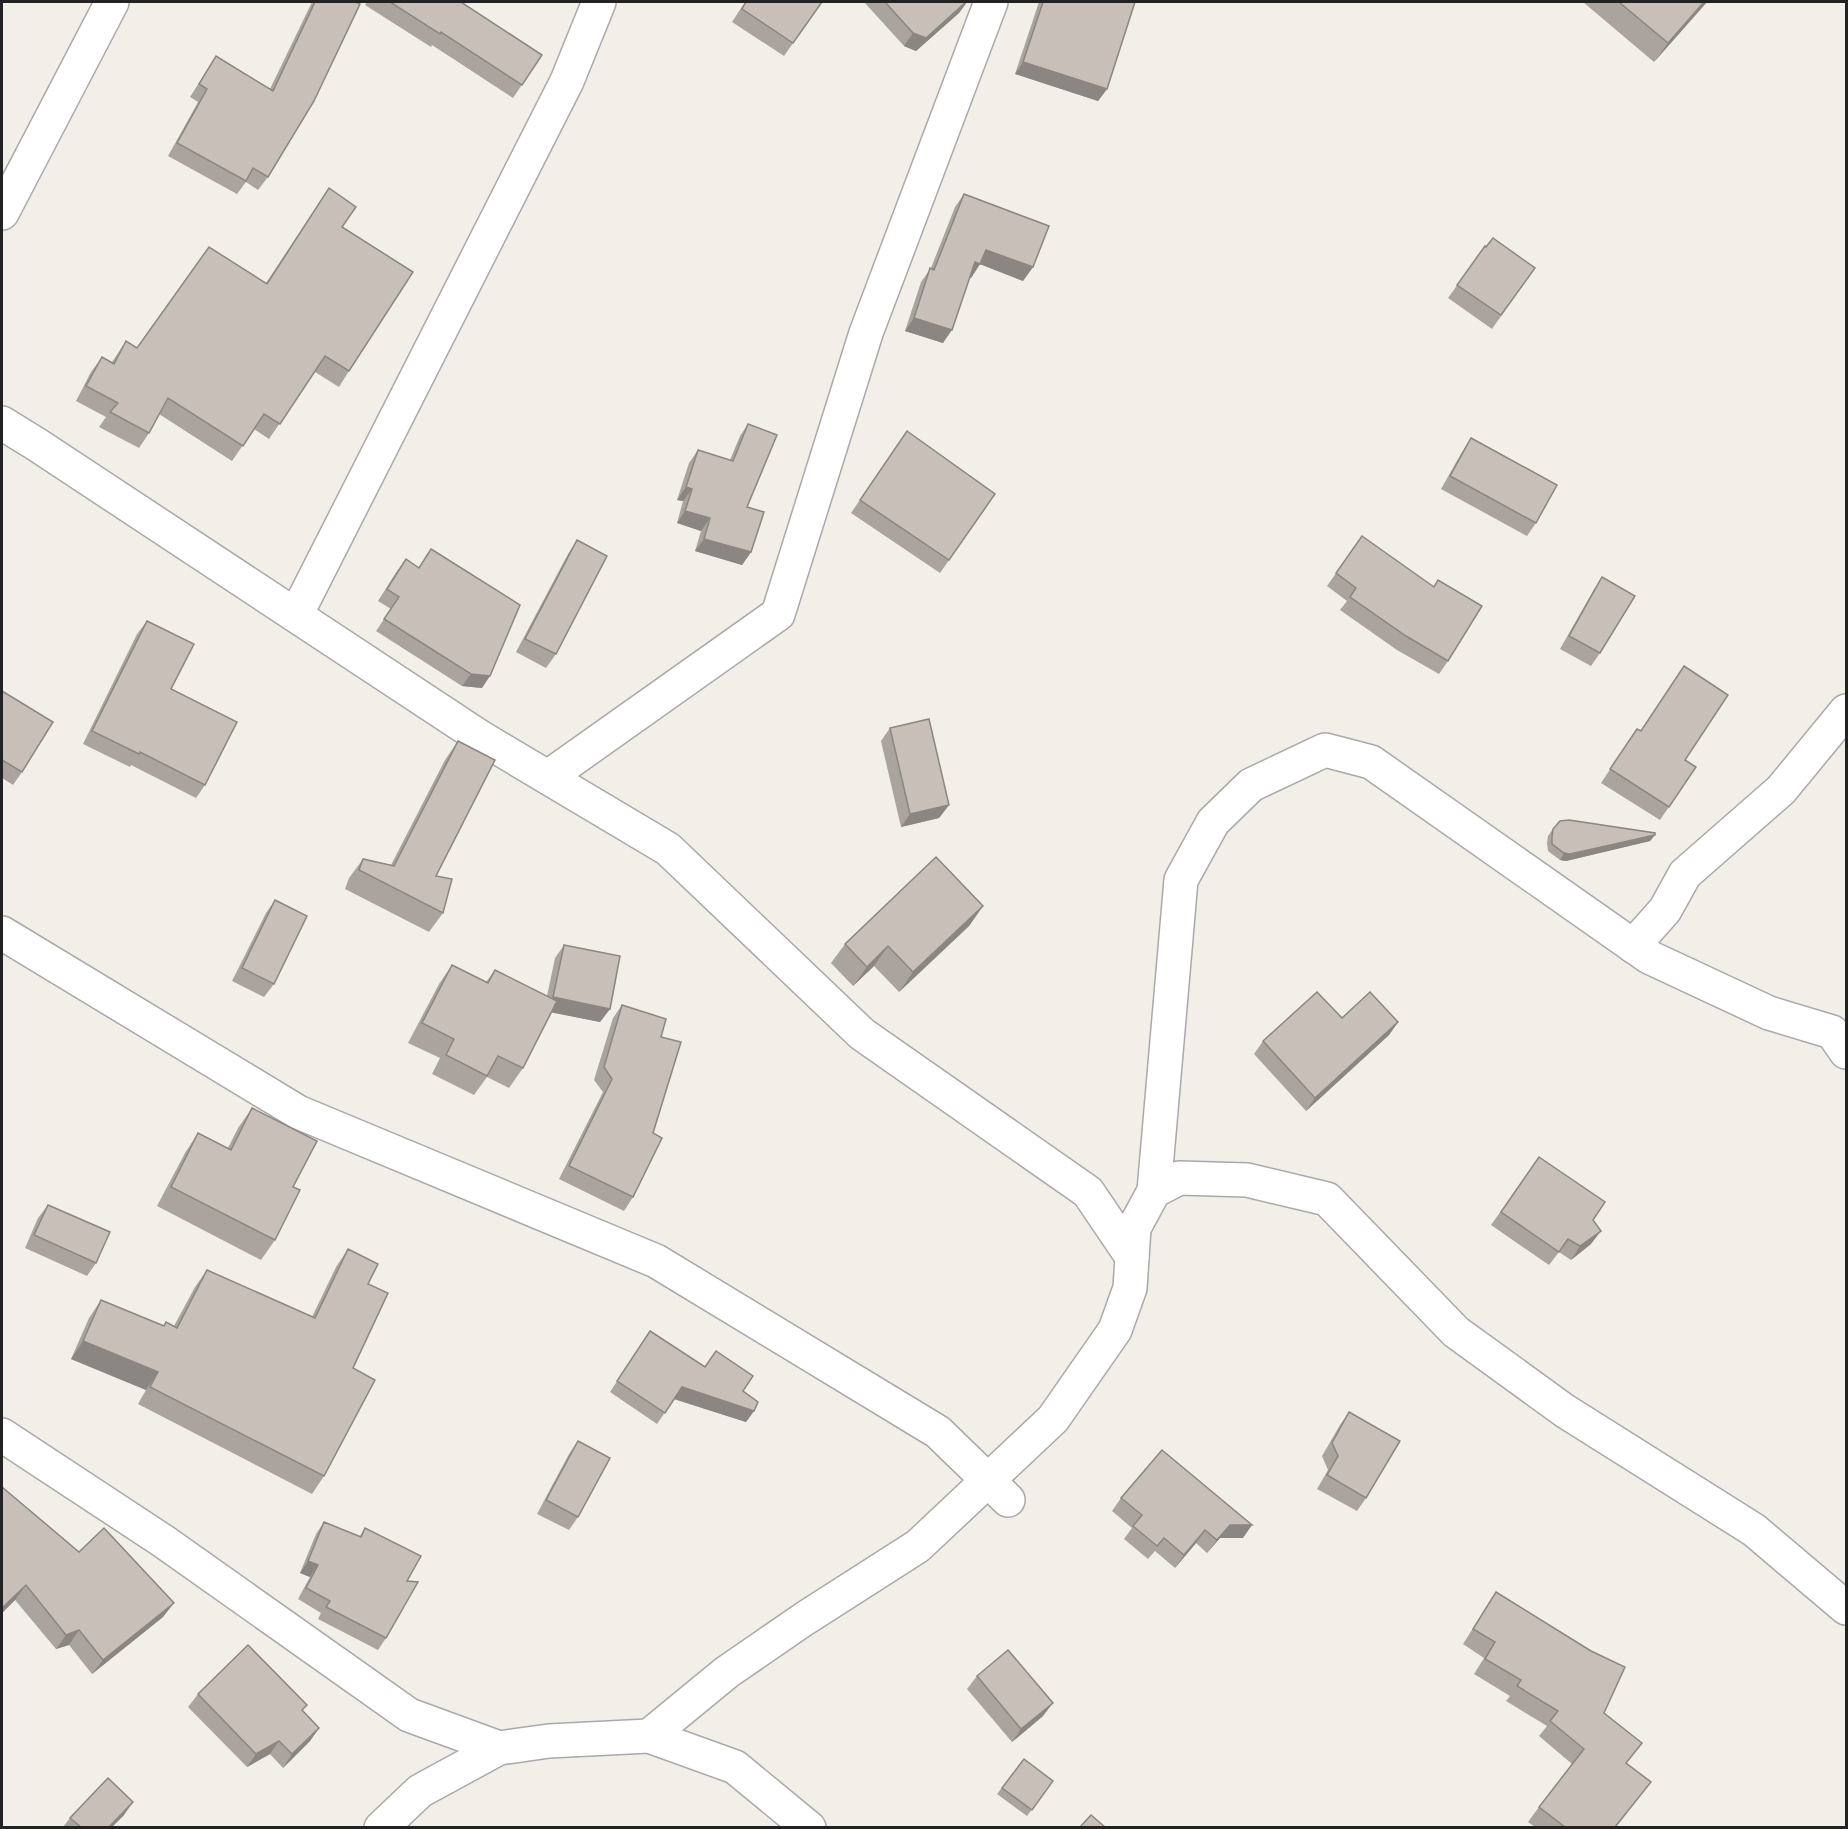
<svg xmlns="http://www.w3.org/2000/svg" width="1848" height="1829" font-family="'Fira Sans',sans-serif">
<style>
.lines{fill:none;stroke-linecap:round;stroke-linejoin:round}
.street-casing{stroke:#a9a9a9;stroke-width:36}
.street{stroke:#fff;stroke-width:33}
.wall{fill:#aba49e}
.shaded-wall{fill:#8b8681}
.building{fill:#c7bfb8;stroke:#8b8681;stroke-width:1.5}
</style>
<rect width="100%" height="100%" fill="#f2efe9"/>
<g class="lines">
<g class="street-casing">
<g id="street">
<polyline points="2,213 112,2"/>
<polyline points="2,423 36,444 480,737 668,849 862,1034 1088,1192 1132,1257"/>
<polyline points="296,615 567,81 599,2"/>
<polyline points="548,777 778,614 866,333 991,2"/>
<polyline points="2,933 298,1112 656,1261 938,1432 1008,1500"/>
<polyline points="1633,946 1665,910 1685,874 1781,790 1846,711"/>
<polyline points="1154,1191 1181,880 1213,822 1251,785 1325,750 1371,762 1649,957 1769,1013 1832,1032 1846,1052"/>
<polyline points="2,1435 163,1541 409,1715 499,1748"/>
<polyline points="649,1736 727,1672 804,1619 918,1546 1053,1419 1115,1330 1130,1288 1134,1228 1154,1191 1179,1178 1247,1180 1327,1199 1456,1332 1565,1411 1754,1530 1846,1608"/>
<polyline points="381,1828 420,1791 499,1748 549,1741 649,1736 735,1767 809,1828"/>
</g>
</g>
<use href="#street" class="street"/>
</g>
<g class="wall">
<polygon points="312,2 356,2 268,177 258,190 246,182 237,194 168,156 198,102 190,97 216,56 270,89"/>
<polygon points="367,2 461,2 542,55 513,98 432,45 431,47 365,5"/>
<polygon points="745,2 822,2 784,56 732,22"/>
<polygon points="864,2 967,2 959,13 916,51 904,46"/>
<polygon points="1039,2 1135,2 1107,89 1098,101 1015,74"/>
<polygon points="1583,2 1707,2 1654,62"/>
<polygon points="329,188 342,228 349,371 339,387 315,372 269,439 254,429 232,461 159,414 149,433 139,448 99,427 106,417 76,401 91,372 102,357 112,362 126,341 137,348 266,283"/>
<polygon points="964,194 1033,267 1023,281 980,264 971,278 970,277 943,343 905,331 921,282 931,268 955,207"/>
<polygon points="1485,246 1535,268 1492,329 1448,298"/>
<polygon points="748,424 747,507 751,552 742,565 695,551 701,531 677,523 683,501 677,500 689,463 698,450 730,460 740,436"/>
<polygon points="907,431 995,494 940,573 851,513"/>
<polygon points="1471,438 1536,523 1527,536 1441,489 1462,452"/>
<polygon points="1362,536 1433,587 1438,580 1448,661 1439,674 1397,650 1340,610 1347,601 1327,586"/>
<polygon points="577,540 556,654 546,668 516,652 568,554"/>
<polygon points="431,549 482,688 462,686 376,631 391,609 378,601 397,571 406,559 419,568"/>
<polygon points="1602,577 1600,653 1591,666 1560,649 1593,591"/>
<polygon points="147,621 205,785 196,798 131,765 130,767 83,744 137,634"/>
<polygon points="2,691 22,772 13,785 2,778"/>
<polygon points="890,728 949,805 939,818 901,827 881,741"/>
<polygon points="1637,729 1696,767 1660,820 1601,783"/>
<polygon points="458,741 436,876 443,913 429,932 345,889 349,878 363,859 391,865 445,760"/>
<polygon points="1553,829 1655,835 1650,841 1566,861 1560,860 1548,851 1547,843 1548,836"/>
<polygon points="275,900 274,984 264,997 232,981 266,913"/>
<polygon points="983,906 969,926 899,992 874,966 853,986 831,963 845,944"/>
<polygon points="564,945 610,1009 600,1022 552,1012 523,1068 509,1088 487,1077 474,1095 432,1074 440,1058 408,1043 439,984 452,965 486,982 495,970 547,996 555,958"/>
<polygon points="622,1005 661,1037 633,1197 624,1211 559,1179 603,1092 594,1080 613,1018"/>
<polygon points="1342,1018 1398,1022 1389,1035 1306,1111 1254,1054 1263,1041"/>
<polygon points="252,1108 293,1187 275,1240 261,1260 157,1206 185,1153 198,1133 228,1148 238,1128"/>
<polygon points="1539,1157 1591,1244 1571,1260 1559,1252 1549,1265 1491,1225"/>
<polygon points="48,1205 96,1263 87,1276 25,1248 38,1218"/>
<polygon points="348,1249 368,1284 353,1368 324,1476 312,1494 138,1404 146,1390 71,1359 89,1318 101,1300 163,1326 166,1322 174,1326 195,1287 207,1270 312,1317 336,1267"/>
<polygon points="643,1342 705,1367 743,1391 754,1411 746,1422 674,1399 657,1424 610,1392"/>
<polygon points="1349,1412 1366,1498 1357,1511 1317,1489 1328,1470 1322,1456 1340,1425"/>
<polygon points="578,1441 578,1517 569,1530 537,1514 569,1454"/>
<polygon points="2,1487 79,1552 163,1617 92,1674 69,1645 56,1649 15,1600 2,1613"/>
<polygon points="1121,1498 1243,1538 1220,1538 1207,1553 1196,1543 1175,1568 1155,1551 1148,1559 1124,1539 1132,1528 1112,1511"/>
<polygon points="324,1522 360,1536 365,1528 407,1581 386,1638 378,1650 318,1619 321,1613 298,1599 310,1577 300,1573 316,1534"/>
<polygon points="1496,1592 1604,1713 1627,1764 1651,1782 1616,1827 1535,1827 1528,1822 1539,1807 1572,1764 1539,1736 1547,1726 1506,1701 1510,1696 1474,1674 1484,1658 1463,1644"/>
<polygon points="977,1676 1043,1716 1012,1742 967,1689"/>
<polygon points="198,1694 303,1711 319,1728 310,1741 283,1768 270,1754 247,1767 188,1707"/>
<polygon points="1024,1759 1053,1781 1027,1816 997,1794"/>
<polygon points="124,1815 112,1827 63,1827 70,1818"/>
</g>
<g class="shaded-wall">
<polygon points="966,2 967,2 959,13 916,51 904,46 913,33"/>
<polygon points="1704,2 1707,2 1654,62 1668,43"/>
<polygon points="1023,62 1107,89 1098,101 1015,74"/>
<polygon points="986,250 1033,267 1023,281 977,263"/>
<polygon points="975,262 980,264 971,278 965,275"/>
<polygon points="914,318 952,330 943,343 905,331"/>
<polygon points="686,487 692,489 683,501 677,500"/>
<polygon points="685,511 710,518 701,531 677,523"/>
<polygon points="704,539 751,552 742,565 695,551"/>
<polygon points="471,674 490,676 482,688 462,686"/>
<polygon points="949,805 939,818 901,827 910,814"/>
<polygon points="1655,835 1650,841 1566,861 1560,860 1564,853"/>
<polygon points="983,906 969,926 899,992 913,972"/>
<polygon points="888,946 874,966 853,986 867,967"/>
<polygon points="553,997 610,1009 600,1022 544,1011"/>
<polygon points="1398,1022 1389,1035 1306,1111 1315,1098"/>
<polygon points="1601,1231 1591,1244 1571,1260 1580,1246"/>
<polygon points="83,1341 158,1372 146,1390 71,1359"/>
<polygon points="682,1387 754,1411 746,1422 674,1399"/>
<polygon points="1230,1525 1252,1525 1243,1538 1220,1538 1207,1553 1217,1540"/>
<polygon points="1205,1530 1196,1543 1175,1568 1184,1555"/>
<polygon points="308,1561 318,1565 310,1577 300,1573"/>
<polygon points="26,1585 15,1600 2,1613 2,1608"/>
<polygon points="174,1603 163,1617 92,1674 103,1660"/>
<polygon points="79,1630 69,1645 56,1649 66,1635"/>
<polygon points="1053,1703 1043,1716 1012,1742 1021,1729"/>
<polygon points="319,1728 310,1741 283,1768 292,1754"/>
<polygon points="279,1741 270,1754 247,1767 256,1754"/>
<polygon points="133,1802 124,1815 112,1827 109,1827"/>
</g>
<g class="building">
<polygon points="315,2 356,2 360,4 314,101 268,177 253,168 246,181 177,143 207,89 199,84 216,56 273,91"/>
<polygon points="390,2 461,2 542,55 522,85 441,32 440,34"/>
<polygon points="746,2 822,2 793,43 742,9"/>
<polygon points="885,2 966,2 926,38 913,33"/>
<polygon points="1043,2 1135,2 1107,89 1023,62"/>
<polygon points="1619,2 1704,2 1668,43"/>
<polygon points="329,188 356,207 342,227 413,272 349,371 325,356 280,424 264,414 243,446 168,398 149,433 110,412 118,403 86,386 102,357 114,364 126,341 137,348 209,247 267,284"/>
<polygon points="964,194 1049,226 1033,267 986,250 980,264 975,262 952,330 914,318 930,268 934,270"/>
<polygon points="1493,238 1535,268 1501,315 1457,285 1485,246 1486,247"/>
<polygon points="748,424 777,435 747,507 764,512 751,552 704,539 710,518 685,511 692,489 686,487 698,450 733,461"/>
<polygon points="907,431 995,494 949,560 860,500"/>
<polygon points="1471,438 1557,485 1536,523 1450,476"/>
<polygon points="1362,536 1434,587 1438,580 1482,606 1448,661 1406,636 1350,597 1356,588 1336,573"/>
<polygon points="577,540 607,556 556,654 525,639"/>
<polygon points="431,549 520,605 490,676 471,674 384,619 399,597 387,589 406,559 419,568"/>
<polygon points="1602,577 1635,596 1600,653 1569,636"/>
<polygon points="147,621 194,644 171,689 237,722 205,785 140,752 139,754 92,731"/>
<polygon points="1684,666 1728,695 1685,760 1696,767 1669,807 1610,769 1637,729 1641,731"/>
<polygon points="2,691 53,722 22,772 2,760"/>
<polygon points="929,719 949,805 910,814 890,728"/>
<polygon points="458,741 495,760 436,876 452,879 443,913 359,870 363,859 394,866"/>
<polygon points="1569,820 1655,833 1655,835 1570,854 1564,853 1552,844 1552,837 1553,829 1560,821"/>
<polygon points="936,857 983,906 913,972 888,946 867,967 845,944"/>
<polygon points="275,900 307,916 274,984 242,968"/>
<polygon points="564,945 620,956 610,1009 553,997"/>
<polygon points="452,965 488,983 495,970 557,1001 523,1068 498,1056 487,1076 446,1055 454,1039 422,1023"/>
<polygon points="1317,992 1342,1018 1370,992 1398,1022 1315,1098 1263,1041"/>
<polygon points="622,1005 666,1019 661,1037 681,1042 653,1133 662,1138 633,1197 569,1166 612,1079 604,1067"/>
<polygon points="252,1108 317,1141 293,1187 300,1190 275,1240 171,1187 198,1133 231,1150"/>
<polygon points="1539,1157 1605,1202 1593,1220 1601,1231 1580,1246 1568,1239 1559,1252 1501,1212"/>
<polygon points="48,1205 110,1232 96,1263 34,1235"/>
<polygon points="348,1249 378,1264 368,1284 388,1293 353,1368 375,1380 324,1476 150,1387 158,1372 83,1341 101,1300 164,1326 166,1322 177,1328 207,1270 315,1318"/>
<polygon points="650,1331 705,1367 716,1351 753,1376 743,1391 758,1402 754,1411 682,1387 665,1413 617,1381"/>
<polygon points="1349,1412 1400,1441 1366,1498 1327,1475 1338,1456 1332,1443"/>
<polygon points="578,1441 610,1458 578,1517 546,1500"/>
<polygon points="1162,1450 1252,1525 1230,1525 1217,1540 1205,1530 1184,1555 1164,1538 1157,1546 1133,1526 1142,1515 1121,1498"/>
<polygon points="2,1487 79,1552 104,1528 174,1603 103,1660 79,1630 66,1635 26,1585 2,1608"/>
<polygon points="324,1522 361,1537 365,1528 421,1556 407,1581 418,1582 386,1638 326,1607 330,1601 306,1588 318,1565 308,1561"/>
<polygon points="1496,1592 1591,1651 1625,1667 1604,1713 1642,1743 1626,1763 1651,1782 1615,1827 1565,1827 1539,1807 1584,1749 1550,1721 1558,1711 1517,1686 1521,1680 1485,1659 1495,1642 1473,1629"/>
<polygon points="248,1645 307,1705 302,1710 319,1728 292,1754 279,1741 256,1754 198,1694"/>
<polygon points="1008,1650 1053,1703 1021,1729 977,1676"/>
<polygon points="1024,1759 1053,1781 1032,1810 1002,1788"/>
<polygon points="108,1778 133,1802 109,1827 81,1827 70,1818"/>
<polygon points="1091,1815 1105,1827 1080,1827"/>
</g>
<rect width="1848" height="1829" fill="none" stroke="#222222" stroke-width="6"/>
</svg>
